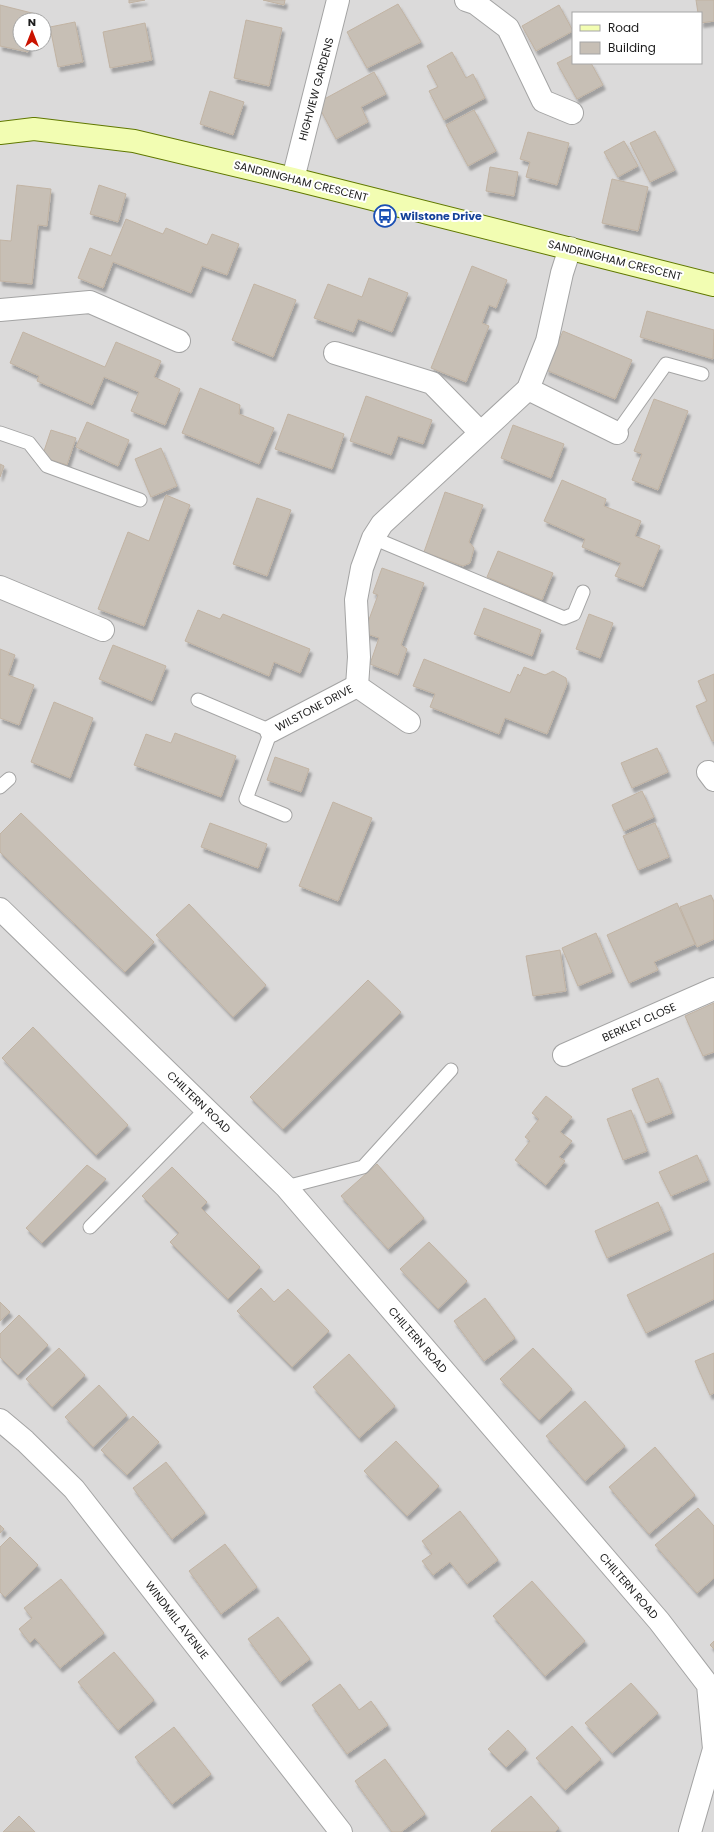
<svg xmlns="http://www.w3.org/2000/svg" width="714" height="1832" font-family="Poppins,sans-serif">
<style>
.residential{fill:#dbdada;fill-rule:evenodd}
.building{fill:#c7bfb5;stroke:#c1b3a3;filter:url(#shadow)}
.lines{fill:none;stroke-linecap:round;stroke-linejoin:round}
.lane-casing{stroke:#a4a4a4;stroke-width:15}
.street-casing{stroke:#a4a4a4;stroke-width:24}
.secondary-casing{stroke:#607800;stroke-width:24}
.lane{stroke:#fff;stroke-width:13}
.street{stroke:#fff;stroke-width:22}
.secondary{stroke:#f2fdb2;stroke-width:22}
.labels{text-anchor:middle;stroke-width:4;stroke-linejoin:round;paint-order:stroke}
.street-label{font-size:11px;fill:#1d1d1d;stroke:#fff}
.transit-label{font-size:11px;font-weight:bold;fill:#164399;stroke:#fff;text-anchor:start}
</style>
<defs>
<filter id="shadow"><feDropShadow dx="2.5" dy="4.5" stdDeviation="1" flood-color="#0004"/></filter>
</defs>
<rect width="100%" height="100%" fill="#efece2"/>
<path class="residential" d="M 0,0 L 714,0 L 714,1832 L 0,1832 ZM 573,13 L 701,13 L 701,63 L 573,63 ZM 20,20 L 44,20 L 44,44 L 20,44 Z"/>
<g class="building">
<polygon points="129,0 145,0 129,3"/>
<polygon points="263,0 285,0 284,5"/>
<polygon points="696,0 714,0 714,21 701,23 701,13 698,13"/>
<polygon points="398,4 421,42 367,68 347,32"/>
<polygon points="0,5 36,14 35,20 20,20 20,44 29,44 28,52 0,46"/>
<polygon points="559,5 573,31 536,51 522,26"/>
<polygon points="246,20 282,28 269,86 234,78"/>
<polygon points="75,22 83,62 58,67 50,27"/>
<polygon points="145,23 152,60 110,68 103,32"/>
<polygon points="452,52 466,78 473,74 485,98 444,120 429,91 438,87 427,66"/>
<polygon points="573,55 573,63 591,63 603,85 577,99 557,63"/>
<polygon points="374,72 386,94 361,107 368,122 336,139 317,103"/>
<polygon points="210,91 244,102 233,135 200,124"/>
<polygon points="474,110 496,151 468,166 446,125"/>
<polygon points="655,131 675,170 650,182 630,143"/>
<polygon points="528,132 569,143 557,185 526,177 530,162 520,159"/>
<polygon points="624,141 638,166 618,177 604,152"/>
<polygon points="490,167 518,172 514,196 486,191"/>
<polygon points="612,179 648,187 638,231 602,223"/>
<polygon points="17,185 51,189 47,226 38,225 32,284 0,281 0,240 11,241"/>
<polygon points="99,185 126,194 118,222 90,214"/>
<polygon points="126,219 163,234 166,228 207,245 212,234 239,244 227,275 202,266 191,293 113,262 103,288 78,278 90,248 111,256"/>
<polygon points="472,266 507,280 496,308 489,305 482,323 489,326 466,382 431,368"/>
<polygon points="369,278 408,293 392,332 358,319 353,332 314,318 328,284 362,297"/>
<polygon points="254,284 296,300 273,357 232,340"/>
<polygon points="647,311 714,330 713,359 640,337"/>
<polygon points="563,331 632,360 615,399 546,370"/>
<polygon points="23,332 105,367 116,342 161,361 154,377 180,389 165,425 131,411 139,392 104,377 92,405 37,381 39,376 10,363"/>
<polygon points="200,388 240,405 239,414 274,428 259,464 182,433"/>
<polygon points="366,396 432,420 423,444 398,436 391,455 350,441"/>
<polygon points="654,399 688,411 658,490 632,480 642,454 634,451"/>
<polygon points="288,414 344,434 332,469 275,449"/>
<polygon points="87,422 129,440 118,466 76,447"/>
<polygon points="513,425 564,444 551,478 501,458"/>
<polygon points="51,430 76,438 67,465 42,457"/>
<polygon points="161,448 177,486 151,497 135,459"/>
<polygon points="0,464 4,466 0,477"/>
<polygon points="562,480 606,499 604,506 641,521 635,536 660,546 643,587 615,576 621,563 582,547 585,539 544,521"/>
<polygon points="445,492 483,505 469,542 474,548 470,563 463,566 424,552"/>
<polygon points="166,495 190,505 144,626 98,609 128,532 149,541"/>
<polygon points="257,498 291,510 267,576 233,564"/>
<polygon points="498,551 553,573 542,600 487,577"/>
<polygon points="382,568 424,583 401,645 407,649 398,675 370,664 379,638 364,633 378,595 373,593"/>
<polygon points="484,608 541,630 532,656 474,634"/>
<polygon points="198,610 220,619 223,614 310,649 300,673 274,662 269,676 185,641"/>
<polygon points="589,614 613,623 600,658 576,649"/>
<polygon points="113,645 166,666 152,701 99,679"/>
<polygon points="0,649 15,655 8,675 34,685 19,725 0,718"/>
<polygon points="424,659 510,693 518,674 520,676 524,667 545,675 553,671 566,678 567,684 547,734 505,718 499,734 430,707 435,694 413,686"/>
<polygon points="714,674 714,741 712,741 696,706 707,701 698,681"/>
<polygon points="54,702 93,718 70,778 31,762"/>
<polygon points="175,733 236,756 221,797 134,765 146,734 171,743"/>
<polygon points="657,748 668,772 632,788 621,763"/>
<polygon points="275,757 309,769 301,792 267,780"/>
<polygon points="642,791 654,817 624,831 612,805"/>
<polygon points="333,802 372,818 338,901 299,886"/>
<polygon points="21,813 154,942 125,972 0,852 0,834"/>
<polygon points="210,823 267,844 258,868 201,847"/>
<polygon points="655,823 669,857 638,870 623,836"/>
<polygon points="711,895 714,902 714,939 697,947 680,907"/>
<polygon points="677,903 695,944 654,962 658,970 629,983 607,935"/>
<polygon points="189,904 266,985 233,1017 156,935"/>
<polygon points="596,933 612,972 578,986 562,948"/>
<polygon points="560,950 566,991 533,996 526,956"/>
<polygon points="368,980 401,1012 283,1129 250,1097"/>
<polygon points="714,1003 714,1052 703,1056 685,1016"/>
<polygon points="33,1027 128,1125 96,1155 2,1058"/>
<polygon points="658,1078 672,1113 646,1123 632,1089"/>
<polygon points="546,1096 572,1117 560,1132 572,1141 559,1157 565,1161 546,1185 515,1160 530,1141 525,1137 539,1119 532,1113"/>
<polygon points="631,1110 647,1151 623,1160 607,1119"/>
<polygon points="697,1155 708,1180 671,1196 659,1172"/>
<polygon points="377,1164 424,1218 388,1249 341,1196"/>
<polygon points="87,1165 106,1179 42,1243 26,1228"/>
<polygon points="172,1167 207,1202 201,1208 260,1267 228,1299 170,1242 179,1233 142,1196"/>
<polygon points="658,1202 670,1230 607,1258 595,1231"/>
<polygon points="429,1242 467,1281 438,1309 400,1269"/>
<polygon points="714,1253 714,1299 646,1333 627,1295"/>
<polygon points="261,1288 274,1302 288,1289 329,1331 292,1367 237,1311"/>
<polygon points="485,1298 515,1338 484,1361 454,1321"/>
<polygon points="0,1302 10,1312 0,1321"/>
<polygon points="19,1315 48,1345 18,1375 0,1357 0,1334"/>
<polygon points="59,1348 85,1375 52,1407 26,1379"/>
<polygon points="533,1348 572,1389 539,1420 500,1379"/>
<polygon points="714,1353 714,1393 710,1395 695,1361"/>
<polygon points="349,1354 395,1406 359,1438 313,1387"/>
<polygon points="99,1385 127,1415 93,1447 65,1417"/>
<polygon points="585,1401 625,1446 585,1481 546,1436"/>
<polygon points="133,1416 159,1442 127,1475 101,1450"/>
<polygon points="396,1441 439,1486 407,1516 364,1471"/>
<polygon points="655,1447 695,1495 649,1534 609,1487"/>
<polygon points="166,1462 205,1513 172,1539 133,1488"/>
<polygon points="698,1508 714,1526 714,1578 697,1593 655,1545"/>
<polygon points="460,1511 498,1560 467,1584 450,1562 433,1575 422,1561 432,1554 422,1541"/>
<polygon points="0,1525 4,1529 0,1533"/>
<polygon points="10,1537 38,1565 5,1597 0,1592 0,1547"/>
<polygon points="225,1544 257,1587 221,1614 189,1571"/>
<polygon points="61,1579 104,1633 60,1668 35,1638 30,1643 19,1629 32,1618 24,1608"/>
<polygon points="532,1581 585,1641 545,1676 493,1616"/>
<polygon points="278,1617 310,1659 280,1682 248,1639"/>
<polygon points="714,1641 714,1649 710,1645"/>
<polygon points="114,1652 154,1700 118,1730 78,1682"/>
<polygon points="631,1683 658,1713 612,1753 585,1723"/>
<polygon points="340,1684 359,1710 371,1701 388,1725 347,1754 312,1705"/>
<polygon points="572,1726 601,1759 565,1790 536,1758"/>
<polygon points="174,1727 211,1774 172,1804 135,1757"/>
<polygon points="508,1730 526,1749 506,1767 488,1749"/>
<polygon points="385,1759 425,1814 401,1832 392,1832 355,1781"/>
<polygon points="531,1796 559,1828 555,1832 492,1832 491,1831"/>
<polygon points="19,1816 35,1832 3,1832"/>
</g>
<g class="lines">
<g class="lane-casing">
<g id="lane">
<polyline points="0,433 29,443 47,466 140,500"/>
<polyline points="617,433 666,364 702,374"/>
<polyline points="373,538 564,618 574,614 583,592"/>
<polyline points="198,700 271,731 246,799 285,815"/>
<polyline points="0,787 9,779"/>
<polyline points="286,1187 363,1167 451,1070"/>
<polyline points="90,1227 206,1109"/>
</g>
</g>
<g class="street-casing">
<g id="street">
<polyline points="466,0 475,3 508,28 543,101 572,113"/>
<polyline points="293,179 338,0"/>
<polyline points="0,310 90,302 179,341"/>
<polyline points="335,353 432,383 480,432"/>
<polyline points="528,389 617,433"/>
<polyline points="0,587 103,630"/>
<polyline points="409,722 357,686 359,657 356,600 362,568 373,538 382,524 528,389 547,341 562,273 570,248"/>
<polyline points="271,731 357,686"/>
<polyline points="708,772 714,780"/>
<polyline points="0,909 286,1187 659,1621 708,1685 714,1749 690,1832"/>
<polyline points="564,1055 714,989"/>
<polyline points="0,1420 25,1441 74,1489 341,1832"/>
</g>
</g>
<g class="secondary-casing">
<polyline id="secondary" points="0,133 34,129 134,141 293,179 714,285"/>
</g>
<use href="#lane" class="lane"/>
<use href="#street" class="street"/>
<use href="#secondary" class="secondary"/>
</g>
<defs>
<g id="bus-ring" transform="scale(1.15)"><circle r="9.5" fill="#fff" stroke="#1a4fb4" stroke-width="1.5"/><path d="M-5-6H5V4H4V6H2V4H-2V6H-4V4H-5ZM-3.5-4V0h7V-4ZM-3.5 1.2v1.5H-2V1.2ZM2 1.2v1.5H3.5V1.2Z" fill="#1a4fb4"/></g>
</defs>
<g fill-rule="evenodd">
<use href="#bus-ring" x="385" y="216"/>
</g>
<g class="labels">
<g class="street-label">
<text transform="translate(316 89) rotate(-75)" y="4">HIGHVIEW GARDENS</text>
<text transform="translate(301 181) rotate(14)" y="4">SANDRINGHAM CRESCENT</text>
<text transform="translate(615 260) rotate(14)" y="4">SANDRINGHAM CRESCENT</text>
<text transform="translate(314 708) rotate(-28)" y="4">WILSTONE DRIVE</text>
<text transform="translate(639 1022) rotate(-24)" y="4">BERKLEY CLOSE</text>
<text transform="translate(199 1102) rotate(44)" y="4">CHILTERN ROAD</text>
<text transform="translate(418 1340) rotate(49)" y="4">CHILTERN ROAD</text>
<text transform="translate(629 1586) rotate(49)" y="4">CHILTERN ROAD</text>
<text transform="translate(177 1620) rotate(52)" y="4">WINDMILL AVENUE</text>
</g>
<g class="transit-label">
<text x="400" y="220">Wilstone Drive</text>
</g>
</g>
<rect x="572" y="12" width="130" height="52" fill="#ffffff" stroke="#a5a5a5"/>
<rect x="580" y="25" width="20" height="6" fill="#f2fdb2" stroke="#a5a5a5"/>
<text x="608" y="32" font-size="12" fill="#1d1d1d">Road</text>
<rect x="580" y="42" width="20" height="12" fill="#c7bfb5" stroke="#a5a5a5"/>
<text x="608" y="52" font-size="12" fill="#1d1d1d">Building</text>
<g transform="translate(32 32)"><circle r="19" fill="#ffffff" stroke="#a5a5a5"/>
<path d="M0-3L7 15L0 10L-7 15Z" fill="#ca1300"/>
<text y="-6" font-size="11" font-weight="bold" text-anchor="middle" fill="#1d1d1d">N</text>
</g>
</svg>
